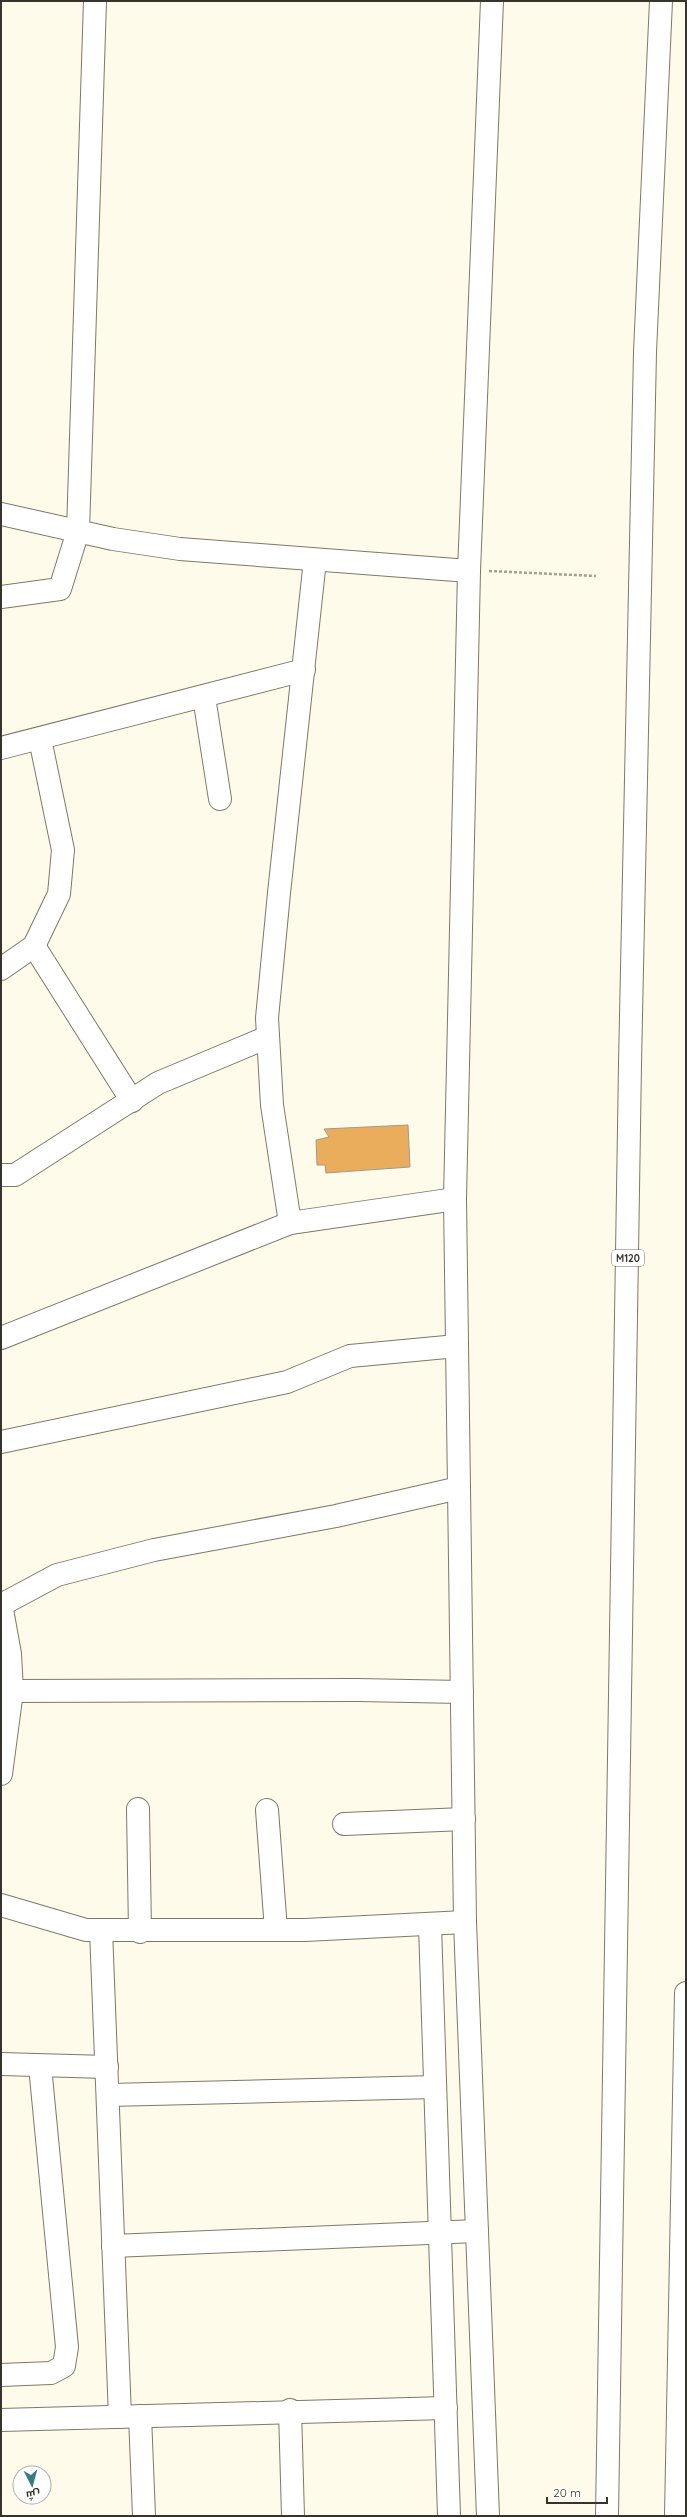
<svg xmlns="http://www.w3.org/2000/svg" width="687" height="2517" font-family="Quicksand,Cairo,sans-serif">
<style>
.building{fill:#eaad5c;stroke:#a5998a}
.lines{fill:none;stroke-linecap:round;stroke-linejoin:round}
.minor-casing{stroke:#7d7968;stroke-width:24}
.highway-casing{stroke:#7d7968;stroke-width:24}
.path{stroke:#a29f93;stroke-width:2.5;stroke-dasharray:3 2;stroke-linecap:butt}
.minor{stroke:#fff;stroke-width:22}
.highway{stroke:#fff;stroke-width:22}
.labels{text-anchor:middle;stroke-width:3;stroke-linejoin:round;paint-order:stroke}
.shield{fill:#fff;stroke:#72716c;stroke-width:1}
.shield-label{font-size:10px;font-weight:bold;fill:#36342d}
</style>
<rect width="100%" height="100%" fill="#fefbeb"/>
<polygon class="building" points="408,1125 410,1167 326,1173 325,1165 317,1165 316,1140 329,1137 324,1129"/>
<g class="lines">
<g class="minor-casing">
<g id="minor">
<polyline points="1,514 113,539 180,549 469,571"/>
<polyline points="1,597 60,589 78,531 95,1"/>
<polyline points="204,697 220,799"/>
<polyline points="1,748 304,670"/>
<polyline points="34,946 132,1101"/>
<polyline points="1,969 34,946 59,894 63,850 40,739"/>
<polyline points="1,1175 15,1175 158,1083 268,1037"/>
<polyline points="290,1223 272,1105 267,1018 279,893 315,560"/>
<polyline points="1,1338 290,1223 455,1199"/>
<polyline points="1,1442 287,1382 350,1356 457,1346"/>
<polyline points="1,1604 10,1654 12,1691 1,1774"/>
<polyline points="1,1605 57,1575 154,1550 336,1516 459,1488"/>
<polyline points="1,1698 12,1691 357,1690 462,1692"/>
<polyline points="138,1809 140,1932"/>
<polyline points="267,1810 276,1930"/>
<polyline points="344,1824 464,1819"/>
<polyline points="1,1905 86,1930 305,1930 465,1922"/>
<polyline points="430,1925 449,2516"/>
<polyline points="101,1930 120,2417"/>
<polyline points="1,2064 107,2067"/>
<polyline points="108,2095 435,2087"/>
<polyline points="113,2246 477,2231"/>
<polyline points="1,2375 51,2373 64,2366 67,2347 40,2066"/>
<polyline points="290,2410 293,2516"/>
<polyline points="140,2416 144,2516"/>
<polyline points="1,2420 446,2408"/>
<polyline points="488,2516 465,1922 455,1199 469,571 492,1"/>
</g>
</g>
<g class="highway-casing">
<g id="highway">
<polyline points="607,2516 630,1064 645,352 661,1"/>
<polyline points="676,2516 686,1993"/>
</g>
</g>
<polyline class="path" points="489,571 596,576"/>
<use href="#minor" class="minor"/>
<use href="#highway" class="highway"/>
</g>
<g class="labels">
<rect class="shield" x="612" y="1250" width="32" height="16" rx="3"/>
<g class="shield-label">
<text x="628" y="1262">M120</text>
</g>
</g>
<rect width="687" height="2517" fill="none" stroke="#36342d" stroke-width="4"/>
<g transform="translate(32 2485) rotate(174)"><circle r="19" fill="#ffffff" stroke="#afaeab"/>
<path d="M0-3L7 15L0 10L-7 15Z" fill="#357b88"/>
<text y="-6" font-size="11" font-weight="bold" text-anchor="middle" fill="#36342d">ش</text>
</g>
<path d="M547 2497v6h60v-6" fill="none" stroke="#36342d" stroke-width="2"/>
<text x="553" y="2497" font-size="12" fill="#36342d" stroke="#ffffff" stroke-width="3" paint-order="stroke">20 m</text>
</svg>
